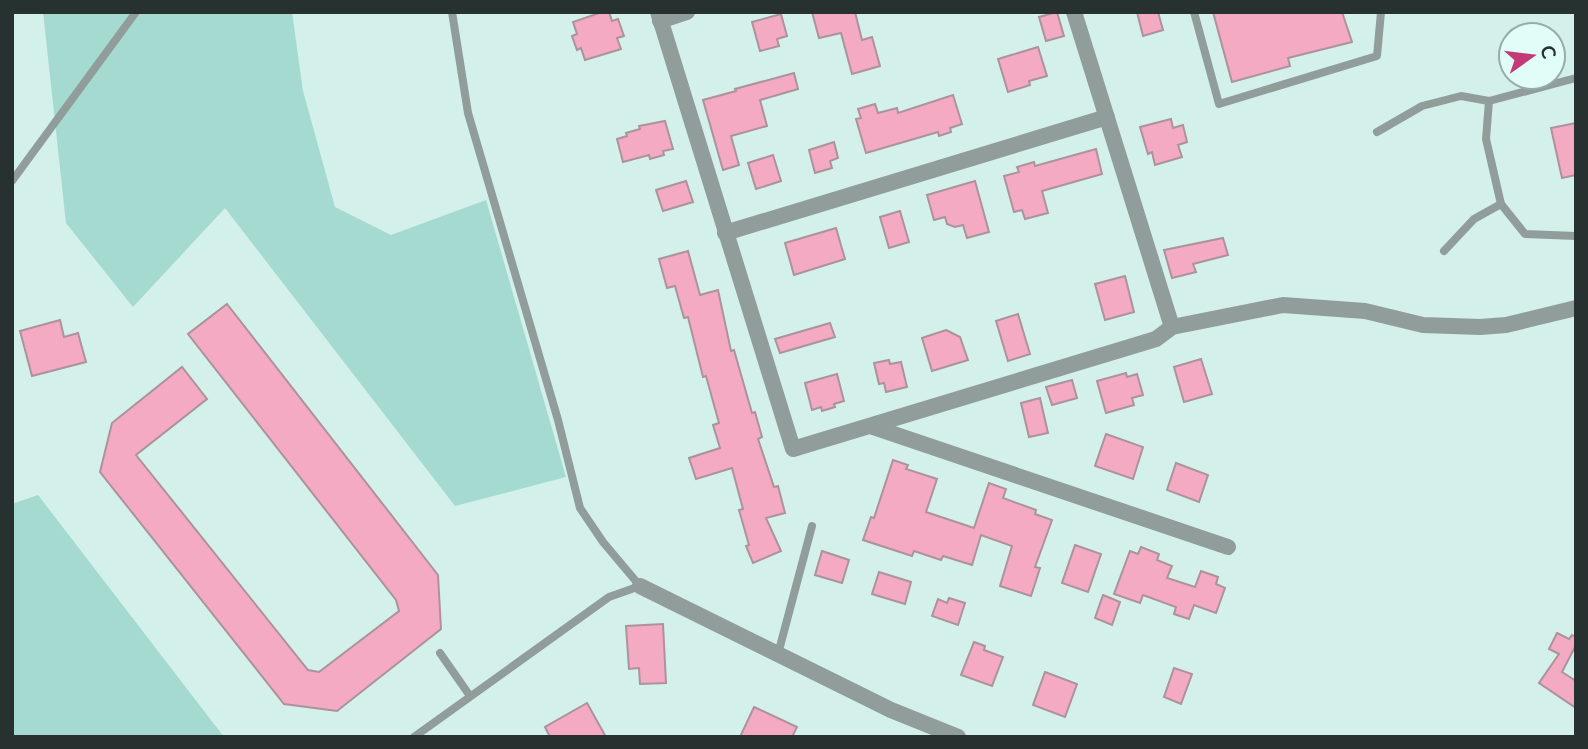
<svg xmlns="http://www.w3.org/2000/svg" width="1588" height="749" font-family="Lato,sans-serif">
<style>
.green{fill:#a5dad1}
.building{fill:#f4aac3;stroke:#ac939b;stroke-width:2}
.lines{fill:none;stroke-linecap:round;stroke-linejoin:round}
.lane{stroke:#919d9b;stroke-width:8}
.street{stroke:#919d9b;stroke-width:16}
</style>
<rect width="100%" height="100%" fill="#d3f0ea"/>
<g class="green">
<polygon points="43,12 292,12 303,91 335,207 391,235 486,200 566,477 455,506 225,208 133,307 66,223"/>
<polygon points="38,495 224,737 12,737 12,504"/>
</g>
<g class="building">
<polygon points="602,12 609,12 612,21 618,19 624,36 617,38 621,49 585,60 581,48 577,50 572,36 577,34 573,22"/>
<polygon points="812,12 855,12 862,40 872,37 880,66 852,74 841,33 819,38"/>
<polygon points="1057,12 1064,36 1046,41 1039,17"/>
<polygon points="1137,12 1158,12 1163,30 1143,36"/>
<polygon points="1213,12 1342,12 1352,42 1288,58 1290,66 1232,82"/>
<polygon points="781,14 787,36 777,39 779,46 760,51 752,22"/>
<polygon points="1038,47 1047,76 1029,81 1030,85 1008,92 998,59"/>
<polygon points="794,73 798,89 760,100 767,126 731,136 739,165 723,170 703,100 736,91 735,89"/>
<polygon points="953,95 962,124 950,128 951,132 939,136 938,132 866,153 856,119 861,118 858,109 875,104 878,113 897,108 898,113"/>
<polygon points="1171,119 1173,128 1183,125 1187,142 1178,145 1182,157 1155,165 1152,152 1148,154 1140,127"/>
<polygon points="665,121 673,149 663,151 664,155 650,159 649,155 623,162 617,139 627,136 626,133 640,129 639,126"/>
<polygon points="1576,123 1576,175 1562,178 1551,128"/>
<polygon points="834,142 838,158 830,161 832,168 815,173 809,150"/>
<polygon points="1096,149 1102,174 1042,191 1048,213 1025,219 1022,210 1014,212 1004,176 1019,172 1017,167 1034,162 1035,166"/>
<polygon points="773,155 781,181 756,189 748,163"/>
<polygon points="686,181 693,202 663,211 656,190"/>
<polygon points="975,181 989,232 967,238 963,225 955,227 947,224 945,217 934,220 927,195"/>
<polygon points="900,211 909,242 889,248 880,217"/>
<polygon points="836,228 845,259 794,275 785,243"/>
<polygon points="1223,238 1228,255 1193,264 1196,272 1172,278 1164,250"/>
<polygon points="688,251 700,295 718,290 731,351 734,350 752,413 755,412 762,437 758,439 774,487 778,486 785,513 766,518 781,551 753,563 746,546 749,545 739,510 743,509 732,468 696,479 689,458 720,448 713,425 719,423 706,376 703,377 688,317 684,318 675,286 667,288 659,259"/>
<polygon points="1125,276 1134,312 1105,320 1095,284"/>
<polygon points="227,304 438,575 441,629 337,711 284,704 100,472 112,423 182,367 207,399 136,455 308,670 319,672 399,611 396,600 188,334"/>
<polygon points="1018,314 1030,354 1008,361 996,321"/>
<polygon points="60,320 64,337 78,333 86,362 32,376 20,331"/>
<polygon points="830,323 835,337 780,353 775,339"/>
<polygon points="946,330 960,337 968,360 932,371 922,338"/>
<polygon points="1201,359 1212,394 1184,402 1174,367"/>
<polygon points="889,360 890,364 901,362 907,387 886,392 884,383 879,384 874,363"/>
<polygon points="1126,373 1127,377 1137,374 1143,395 1132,398 1134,405 1106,413 1097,381"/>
<polygon points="837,374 844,401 834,404 835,407 822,411 821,407 812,410 805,383"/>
<polygon points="1072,380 1077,398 1052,405 1046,387"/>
<polygon points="1040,398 1048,433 1029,437 1021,403"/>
<polygon points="1106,434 1143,447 1133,479 1095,466"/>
<polygon points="893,460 908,465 906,469 937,479 926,512 974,528 989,483 1006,489 1003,498 1036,510 1035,514 1052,520 1035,567 1040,568 1031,596 1000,586 1012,546 981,535 972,565 943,556 941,560 914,551 912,556 863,540 871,517 874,518"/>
<polygon points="1176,463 1208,475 1199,502 1167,490"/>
<polygon points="1075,545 1101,554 1088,592 1062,583"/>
<polygon points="1141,547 1159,554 1157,560 1172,566 1167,578 1195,587 1201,571 1218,577 1216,584 1225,588 1216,613 1194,605 1189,619 1174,614 1176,607 1143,595 1140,603 1114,594 1130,551 1138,554"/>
<polygon points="822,551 849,560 842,583 815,575"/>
<polygon points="879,572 911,582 905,604 872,594"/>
<polygon points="1103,595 1120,602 1112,625 1095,618"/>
<polygon points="949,598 965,603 958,625 932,616 938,599 947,603"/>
<polygon points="663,624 666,683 640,684 639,668 629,669 626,626"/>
<polygon points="1557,633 1569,639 1572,635 1576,637 1576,645 1562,672 1576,681 1576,708 1539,683 1559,654 1549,649"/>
<polygon points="974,642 985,646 984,650 1003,657 992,686 961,675"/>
<polygon points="1174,668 1192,674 1181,704 1164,697"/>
<polygon points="1045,672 1077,684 1065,717 1033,705"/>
<polygon points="587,703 606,737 550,737 545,727"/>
<polygon points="754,707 797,727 792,737 740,737"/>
</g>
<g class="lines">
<g class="lane">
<polyline points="1194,12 1219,104 1377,56 1381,12"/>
<polyline points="1576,78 1489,101 1486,139 1501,204 1525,234 1576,236"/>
<polyline points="1377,132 1422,106 1461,96 1489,101"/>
<polyline points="12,181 136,12"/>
<polyline points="1444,251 1474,219 1501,204"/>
<polyline points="440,653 470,696"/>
<polyline points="778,654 812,526"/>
<polyline points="414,737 609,597 640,586 603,542 580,508 558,420 468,113 452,12"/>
</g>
<g class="street">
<polyline points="658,12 793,449 1156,339 1172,327 1283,305 1365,311 1423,325 1480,327 1506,325 1576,308"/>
<polyline points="1074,12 1172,327"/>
<polyline points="660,21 687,12"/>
<polyline points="725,233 1107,117"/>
<polyline points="873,427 1228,547"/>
<polyline points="640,586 891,710 958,737"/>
</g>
</g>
<rect width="1588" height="749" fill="none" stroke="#273230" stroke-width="28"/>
<g transform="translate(1532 56) rotate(76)"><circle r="33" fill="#e0fdf8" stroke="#96aca8" stroke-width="2"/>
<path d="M0-5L12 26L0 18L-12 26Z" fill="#c33a76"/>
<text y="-10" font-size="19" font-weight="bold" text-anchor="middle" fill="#273230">С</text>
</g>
</svg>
